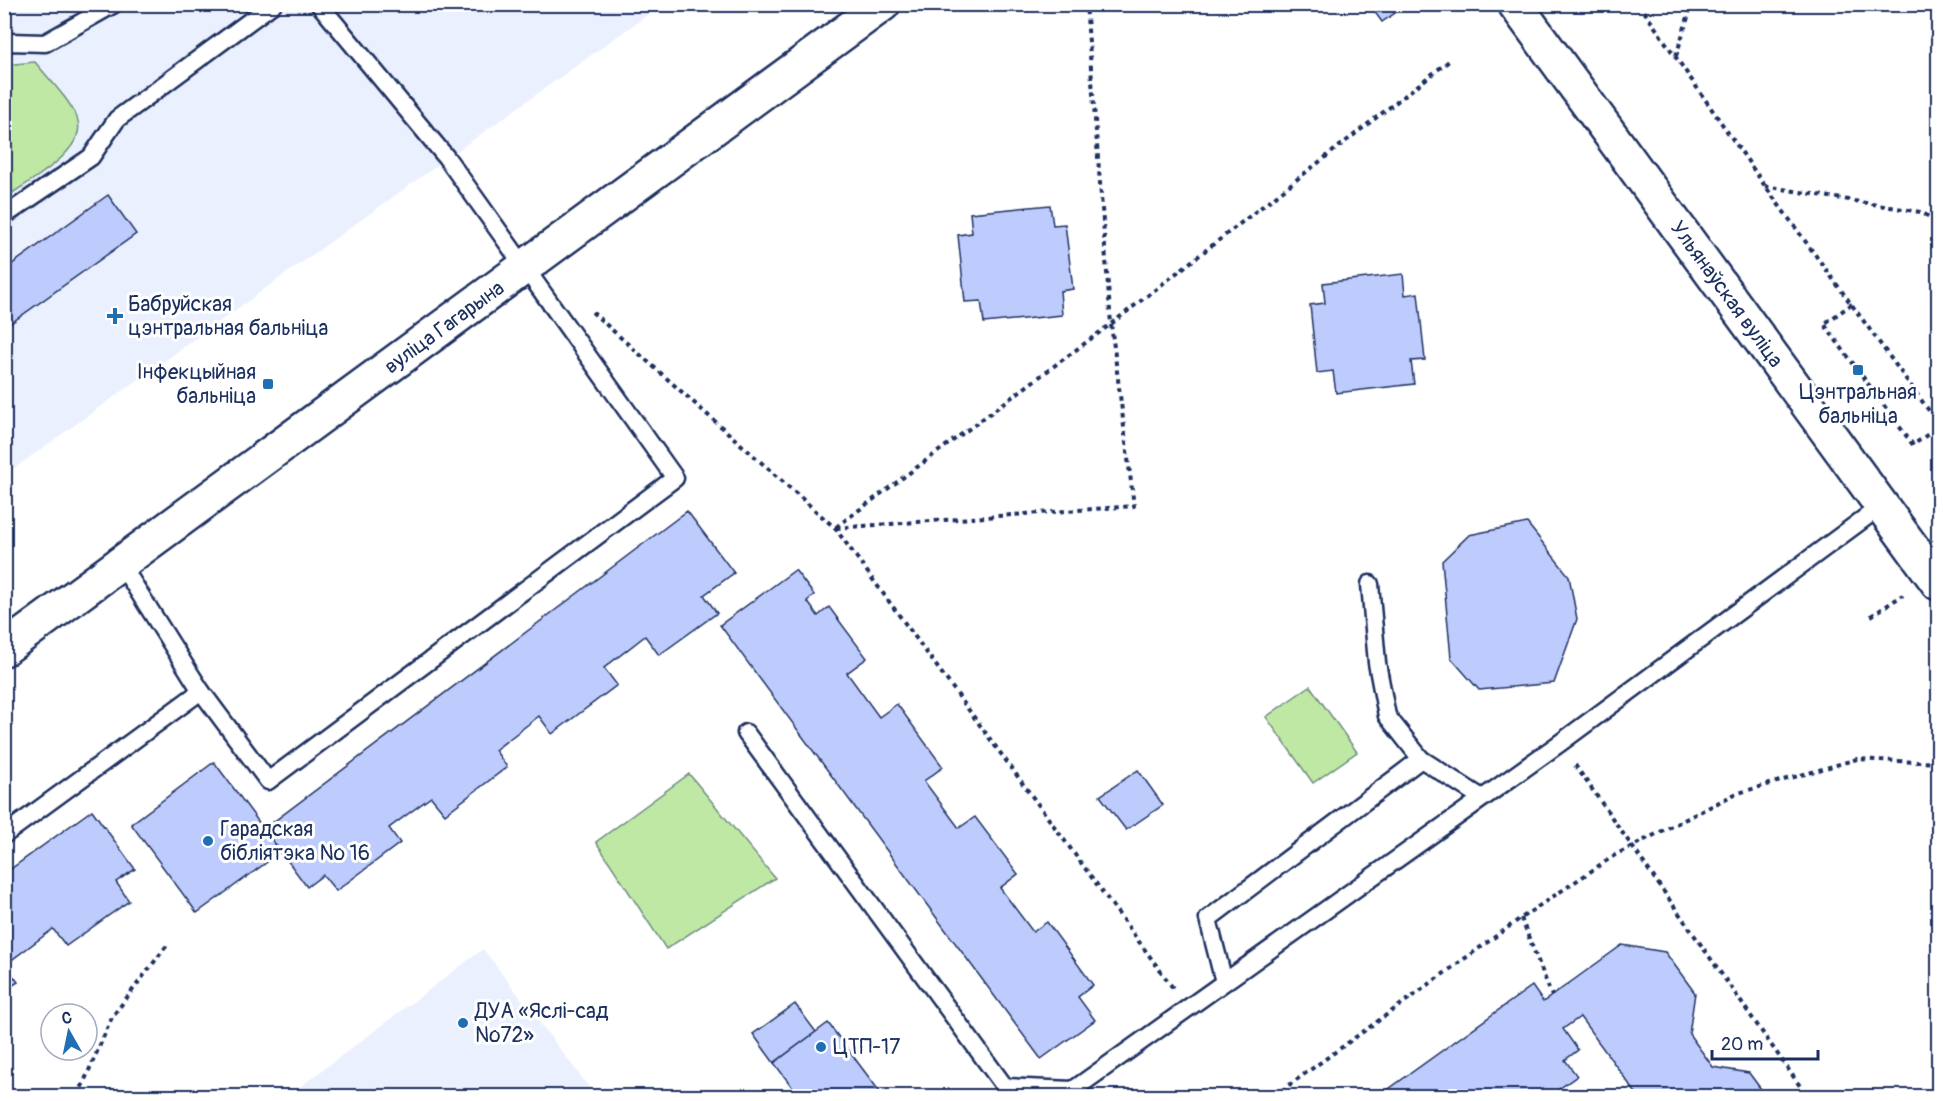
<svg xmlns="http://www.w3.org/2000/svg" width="1943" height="1101" font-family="Pangolin,sans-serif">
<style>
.built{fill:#ebf0fe}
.green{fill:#bfe8a4;stroke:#6d8c81;stroke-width:1.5}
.building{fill:#bdccfd;stroke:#1b2f5e;stroke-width:1.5}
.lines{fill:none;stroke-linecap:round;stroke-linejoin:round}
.lane-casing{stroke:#1b2f5e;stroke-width:21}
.secondary-casing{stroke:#1b2f5e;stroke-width:38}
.path{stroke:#1b2f5e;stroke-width:4;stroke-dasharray:4.5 4.5;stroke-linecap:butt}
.lane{stroke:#fff;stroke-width:16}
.secondary{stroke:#fff;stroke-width:33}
.poi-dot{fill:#1f6fb2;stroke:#fff;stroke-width:2}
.labels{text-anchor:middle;stroke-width:6;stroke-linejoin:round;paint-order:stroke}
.street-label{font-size:21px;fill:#1b2f5e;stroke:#fff}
.poi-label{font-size:21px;fill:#1b2f5e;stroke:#fff;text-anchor:start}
</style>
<rect width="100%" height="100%" fill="#fff"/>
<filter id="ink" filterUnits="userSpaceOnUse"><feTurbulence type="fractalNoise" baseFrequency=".0167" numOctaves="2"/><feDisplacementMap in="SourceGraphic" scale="12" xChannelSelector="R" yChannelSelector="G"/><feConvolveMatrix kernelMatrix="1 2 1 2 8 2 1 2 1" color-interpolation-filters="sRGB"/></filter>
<g filter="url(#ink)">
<g class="built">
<polygon points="5,5 661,5 5,475"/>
<polygon points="483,949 596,1096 288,1096"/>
</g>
<g class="green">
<path d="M 35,62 C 47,77 70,100 77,118 C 90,150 27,182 5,198 L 5,65 Z"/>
<polygon points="1310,686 1357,752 1313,783 1266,717"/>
<polygon points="689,774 775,878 666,949 596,842"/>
</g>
<g class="building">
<polygon points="1369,4 1389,4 1395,13 1382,22"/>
<polygon points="108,195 136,234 4,328 4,270"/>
<polygon points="1050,205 1053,225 1065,224 1073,289 1060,291 1062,315 984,323 981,301 965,302 958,235 972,233 970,213"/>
<polygon points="1403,274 1405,295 1418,293 1425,360 1411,361 1414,384 1336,393 1333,371 1317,373 1310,305 1325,303 1323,283"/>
<polygon points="687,511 734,573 704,595 717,613 659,655 645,636 604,668 617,685 552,734 539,716 495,750 507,767 445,814 431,797 389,828 400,843 336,891 323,875 307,887 264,829"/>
<polygon points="1527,523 1569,576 1577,619 1554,683 1479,690 1451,658 1442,561 1469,535"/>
<polygon points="795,570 814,595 807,601 818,616 829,607 867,658 847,673 879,717 897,704 943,767 924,781 959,828 975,817 1018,874 1000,888 1033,932 1047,922 1093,985 1078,997 1095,1020 1041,1059 720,625"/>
<polygon points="214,762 281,852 197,913 131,824"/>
<polygon points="1138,770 1163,805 1126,830 1100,796"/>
<polygon points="92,810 135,869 116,882 129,901 66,946 53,929 5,965 18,982 4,991 4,874"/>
<polygon points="1622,945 1665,952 1695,993 1689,1034 1713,1067 1749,1073 1766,1096 1638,1096 1580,1017 1563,1029 1578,1050 1565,1060 1577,1076 1549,1096 1379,1096 1532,986 1543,1002"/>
<polygon points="795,1004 816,1032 774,1063 753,1034"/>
<polygon points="828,1023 883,1096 799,1096 774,1063"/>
</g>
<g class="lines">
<g class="lane-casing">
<g id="lane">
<polyline points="4,46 9,42 45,43 114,4"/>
<polyline points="4,216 91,157 117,119 273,4"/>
<polyline points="121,564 201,691 268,781 675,478 446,157 319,4"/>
<polyline points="1370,584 1377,663 1387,716 1421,759"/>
<polyline points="746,733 1005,1087 1073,1090 1560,743 1881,506"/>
<polyline points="4,835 201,691"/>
<polyline points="1224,982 1208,919 1421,759 1482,798"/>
</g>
</g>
<g class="secondary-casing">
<g id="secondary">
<polyline points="1515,4 1938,583"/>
<polyline points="4,649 883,4"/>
</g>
</g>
<g class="path">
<polyline points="1639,4 1765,186 1938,423"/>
<polyline points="1676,56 1692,4"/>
<polyline points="1765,186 1920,212 1938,221"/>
<polyline points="1852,304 1824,324 1913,445 1938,427"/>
<polyline points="592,312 835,528 1173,988"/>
<polyline points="836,527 1111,324 1449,61"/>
<polyline points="836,528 1134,506 1111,324 1086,4"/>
<polyline points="1871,616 1903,595"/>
<polyline points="1575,765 1807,1096"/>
<polyline points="1521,918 1552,996"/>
<polyline points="78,1096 112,1017 168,944"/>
<polyline points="1274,1096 1521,918 1615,855 1735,794 1857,759 1938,763"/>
</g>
<use href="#lane" class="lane"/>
<use href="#secondary" class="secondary"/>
</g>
</g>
<g class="poi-dot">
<path d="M112 307h6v6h6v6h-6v6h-6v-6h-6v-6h6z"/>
<rect x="1852" y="364" width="12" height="12" rx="3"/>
<rect x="262" y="378" width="12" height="12" rx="3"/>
<circle cx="208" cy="841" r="6"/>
<circle cx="463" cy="1023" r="6"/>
<circle cx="821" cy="1047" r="6"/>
</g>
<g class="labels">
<g class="street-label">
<text transform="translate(1727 294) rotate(54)" y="7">Ульянаўская вуліца</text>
<text transform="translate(444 327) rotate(-36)" y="7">вуліца Гагарына</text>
</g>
<g class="poi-label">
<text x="128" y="311">Бабруйская<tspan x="128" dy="24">цэнтральная бальніца</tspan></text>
<text x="256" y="379" text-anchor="end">Інфекцыйная<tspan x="256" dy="24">бальніца</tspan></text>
<text x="1858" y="399" text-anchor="middle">Цэнтральная<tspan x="1858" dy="24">бальніца</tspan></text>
<text x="220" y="836">Гарадская<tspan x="220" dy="24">бібліятэка № 16</tspan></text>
<text x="475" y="1018">ДУА «Яслі-сад<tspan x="475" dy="24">№72»</tspan></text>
<text x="833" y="1054">ЦТП-17</text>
</g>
</g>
<rect width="1943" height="1101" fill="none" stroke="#fff" stroke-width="24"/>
<rect x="12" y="12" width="1919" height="1077" fill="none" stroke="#1b2f5e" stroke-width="2" filter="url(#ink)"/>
<g transform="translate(69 1032) rotate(351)"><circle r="28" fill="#ffffff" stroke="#a4acbf" stroke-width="1.5"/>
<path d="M0-4.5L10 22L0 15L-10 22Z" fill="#1f6fb2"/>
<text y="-9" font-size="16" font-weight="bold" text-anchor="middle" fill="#1b2f5e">С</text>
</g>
<path d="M1712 1050v9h106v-9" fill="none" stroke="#1b2f5e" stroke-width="3"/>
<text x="1721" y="1050" font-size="18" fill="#1b2f5e" stroke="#ffffff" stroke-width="4.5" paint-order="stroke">20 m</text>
</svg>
